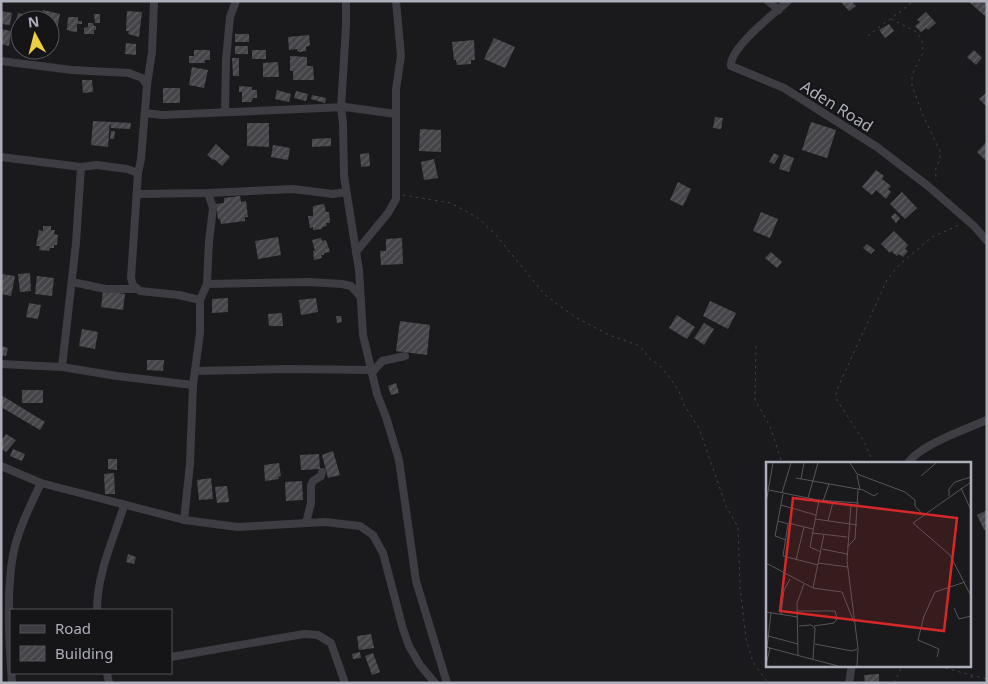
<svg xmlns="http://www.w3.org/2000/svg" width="988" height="684" font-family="'Noto Sans',sans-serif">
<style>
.building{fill:url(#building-hatch)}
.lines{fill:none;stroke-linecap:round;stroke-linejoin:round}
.path{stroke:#414248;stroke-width:1;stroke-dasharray:2.5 4;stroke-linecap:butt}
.street{stroke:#3d3d43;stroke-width:8}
.labels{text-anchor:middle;stroke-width:4;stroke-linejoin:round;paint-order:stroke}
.street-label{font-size:16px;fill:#adafbb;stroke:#151517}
.inset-road{fill:none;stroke:#55565c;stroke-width:1}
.view{fill:#d62828;fill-opacity:0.15;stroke:#d62828;stroke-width:2.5}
.inset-edge{fill:none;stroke:#adafbb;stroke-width:2.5}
</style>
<defs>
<pattern id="building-hatch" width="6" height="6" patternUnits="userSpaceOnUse" patternTransform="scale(1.25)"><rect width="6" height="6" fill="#454449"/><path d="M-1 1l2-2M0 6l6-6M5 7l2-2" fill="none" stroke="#5d5c61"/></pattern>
</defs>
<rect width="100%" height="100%" fill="#1a1a1c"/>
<g class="building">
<polygon points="840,1 854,1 852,2 856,6 849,11"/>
<polygon points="968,1 987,1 987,14 985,16"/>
<polygon points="43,10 60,14 57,30 50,28 50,20 41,20"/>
<polygon points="1,11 12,13 10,25 1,24"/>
<polygon points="127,11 142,12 139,37 128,34 129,31 126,31"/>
<polygon points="926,12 936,23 928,30 926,28 921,32 915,26 920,22 917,20"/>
<polygon points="18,13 35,16 34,20 16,20"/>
<polygon points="94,14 100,14 100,23 95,23"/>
<polygon points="68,17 78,17 78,21 82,21 82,24 77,24 77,32 69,31 69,30 67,30"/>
<polygon points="88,23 93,23 94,26 96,26 96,30 94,30 94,34 84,34 84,28 88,27"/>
<polygon points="16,24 20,25 20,34 14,33"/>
<polygon points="889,24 894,31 885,38 879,30"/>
<polygon points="1,29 11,31 9,46 1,44"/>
<polygon points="50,32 56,32 54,51 50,50"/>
<rect x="235" y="34" width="14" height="8"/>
<polygon points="309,35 310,45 306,47 306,51 300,52 297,51 297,49 289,50 288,37"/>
<polygon points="494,38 515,47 505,68 484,59"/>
<polygon points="474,40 475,60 471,60 471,64 457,65 456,60 454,60 452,42"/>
<polygon points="126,43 136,44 136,55 125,54"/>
<rect x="235" y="46" width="13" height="8"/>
<polygon points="194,50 210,50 210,60 205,60 205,63 189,63 189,56 194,56"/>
<rect x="252" y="50" width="14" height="9"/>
<polygon points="974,50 982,58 976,65 967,57"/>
<polygon points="290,56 307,57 307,66 313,66 314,80 293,80 293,71 290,71"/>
<polygon points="232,58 239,58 239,76 233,76"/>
<polygon points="278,62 279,77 263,77 263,63"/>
<polygon points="192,67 208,70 204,88 189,85"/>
<polygon points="82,80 92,80 93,92 83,93"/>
<polygon points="239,86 252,87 252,90 257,90 257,98 253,98 251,102 242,102 242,92 239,92"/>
<rect x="163" y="88" width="17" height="15"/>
<polygon points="277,90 291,94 289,102 275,99"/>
<polygon points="296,91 308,94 306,101 294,98"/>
<polygon points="987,92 987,107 979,99"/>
<polygon points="312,95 326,98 325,103 311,99"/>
<polygon points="715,117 723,118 721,129 713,128"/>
<polygon points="93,121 131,123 130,129 111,128 110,122 108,147 91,145"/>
<polygon points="811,122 836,130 827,158 802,150"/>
<polygon points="247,123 269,123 269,147 247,146"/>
<polygon points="420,129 441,130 441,152 419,151"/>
<polygon points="111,131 115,131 114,139 110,139"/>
<polygon points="331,138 331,146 312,147 312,139"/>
<polygon points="987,141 987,162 977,152"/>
<polygon points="216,144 230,157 222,166 214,159 213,160 207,155"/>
<polygon points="273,145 290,148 288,160 271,157"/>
<polygon points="369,153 370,166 361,167 360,154"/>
<polygon points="774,153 779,156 774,164 769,162"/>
<polygon points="784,154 794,158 789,172 779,169"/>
<polygon points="434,159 438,178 424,180 421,162"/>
<polygon points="876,170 884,176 882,179 891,186 888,189 891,192 886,199 876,190 872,195 862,187"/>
<polygon points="678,182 691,189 683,206 670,200"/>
<polygon points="902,192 917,208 905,219 890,204"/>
<polygon points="240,196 241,202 246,201 248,217 245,217 245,221 221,224 220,219 218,219 216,204 224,203 224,198"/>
<polygon points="324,204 326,212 329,212 330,223 326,223 327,226 322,227 322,229 313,230 313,227 310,228 308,216 313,216 313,206"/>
<polygon points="761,212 778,219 770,238 753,231"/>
<polygon points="895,213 900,218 896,223 891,217"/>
<polygon points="43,226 51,226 51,230 55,230 54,234 58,235 57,245 54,245 54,248 50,248 49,251 39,250 40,246 36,246 39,230 43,231"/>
<polygon points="894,231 908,245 905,249 908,251 903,257 899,254 897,256 891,251 890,253 881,244"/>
<polygon points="278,237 281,255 258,259 255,241"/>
<polygon points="321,238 322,241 326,240 330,252 324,253 324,255 321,255 322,258 314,260 313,251 315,251 312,240"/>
<polygon points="402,238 403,264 381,265 380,251 386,251 386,239"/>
<polygon points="867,244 875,250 871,254 863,248"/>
<polygon points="771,252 782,262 777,268 765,258"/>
<polygon points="30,273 31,291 20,292 18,274"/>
<polygon points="1,274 15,276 11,296 1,294"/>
<polygon points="37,276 54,278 52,296 35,294"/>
<polygon points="103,291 125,294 123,310 101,307"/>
<polygon points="228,298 228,312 212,313 212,299"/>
<polygon points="316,298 318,312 301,315 299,300"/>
<polygon points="710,301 736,313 728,329 703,316"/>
<polygon points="29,303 41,305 38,319 26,317"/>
<polygon points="282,313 283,326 269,326 268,314"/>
<polygon points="677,315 695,327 687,339 669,328"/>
<polygon points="336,316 341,316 342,322 337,323"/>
<polygon points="400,321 430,325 427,355 396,351"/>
<polygon points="704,323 714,329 704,345 694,338"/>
<polygon points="82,329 98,332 95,349 79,346"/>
<polygon points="1,346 8,348 6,356 1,355"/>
<polygon points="147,360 164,360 163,371 147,370"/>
<polygon points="396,383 399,393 391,395 388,386"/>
<rect x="22" y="390" width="21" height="13"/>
<polygon points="1,395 45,422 40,430 1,407"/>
<polygon points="6,434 16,440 6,452 1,449 1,441"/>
<polygon points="13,449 25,454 22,461 10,456"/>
<polygon points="333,451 340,475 328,478 322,455"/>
<polygon points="319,454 320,469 301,470 300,455"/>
<polygon points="108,459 117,459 117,470 108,469"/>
<polygon points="279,463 281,476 278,477 279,479 265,481 264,465"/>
<polygon points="114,473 115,494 105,494 104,474"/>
<polygon points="211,478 213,499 199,500 197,480"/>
<polygon points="302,481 303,500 286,501 285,482"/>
<polygon points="227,486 229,502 217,503 215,487"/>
<polygon points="987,510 987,529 984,530 977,515"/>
<polygon points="128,554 136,557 134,564 126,562"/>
<polygon points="371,634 374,648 359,650 357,636"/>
<polygon points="360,652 361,658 353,659 352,654"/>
<polygon points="373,653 380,672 372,675 365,656"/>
<polygon points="879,674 879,683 865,683 864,675"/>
</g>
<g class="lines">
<g class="path">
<polyline points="891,19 915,31 922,39 923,53 914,70 912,77 912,86 922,113 940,151 940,159 935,171 937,181"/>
<path d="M 868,36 C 883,23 899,14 913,1"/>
<polyline points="403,195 451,203 478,218 495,234 545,295 557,304 577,318 609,335 640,346 649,358 659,365 668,375 679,391 684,405 699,428 726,506 738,527 740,586 746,639 753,662 768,683"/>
<polyline points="756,346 755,400 770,426 782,463"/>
<polyline points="873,463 865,443 837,400 836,393 839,385 887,280 899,265 932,237 959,225"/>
<polyline points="933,665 987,679"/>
<polyline points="971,676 974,683"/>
<polyline points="894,683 903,665"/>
</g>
<g class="street">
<polyline points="154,1 152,52 147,85 141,159 138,173 131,278 133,285 140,291 179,295 200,300"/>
<polyline points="346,1 346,26 341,108 343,123 344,176 359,270 363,335 377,394 386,417 399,460 416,581 447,683"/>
<polyline points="768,1 779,10"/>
<path d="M 788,1 C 775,13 729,48 731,66 L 784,88 L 877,147 L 928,186 L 974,226 L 987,241"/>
<polyline points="1,61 72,70 129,73 142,78 147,85"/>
<polyline points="225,112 226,60 230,17 236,1"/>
<polyline points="145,113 162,115 345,107 396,114"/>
<polyline points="1,157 81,167 97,165 127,169 138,173"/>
<polyline points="138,194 208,193 293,189 333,194 346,192"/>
<polyline points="356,252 388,213 396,199 396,89 401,56 396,1"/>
<polyline points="72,282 106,289 136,289"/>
<polyline points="207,284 309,282 342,284 351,286 360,296"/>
<polyline points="1,364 62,367 117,376 193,385"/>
<polyline points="62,367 76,243 81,167"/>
<polyline points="195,371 289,369 371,370"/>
<polyline points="372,373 382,361 405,356"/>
<path d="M 908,463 C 920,445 966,429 987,420"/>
<polyline points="1,466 41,483 184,520 238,527 325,522 360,526 373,535 383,553 403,629 409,646 420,665 435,683"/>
<polyline points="184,520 190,464 193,385 200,333 200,300 207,284 209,241 213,208 208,193"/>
<polyline points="306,523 311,503 311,485 313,481 321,476 322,472"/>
<path d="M 97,610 C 97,574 113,540 124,506"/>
<polyline points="171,657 304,634 318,635 331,643 345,683"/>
<polyline points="107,673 109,683"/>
<path d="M 12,683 C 9,645 6,593 13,555 C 18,530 30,506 41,483"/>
<polyline points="849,683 852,665"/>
</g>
</g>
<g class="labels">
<g class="street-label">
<text transform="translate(837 106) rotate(32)" y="6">Aden Road</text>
</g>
</g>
<g transform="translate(766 462)">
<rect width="205" height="205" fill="#1a1a1c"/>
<path class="inset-road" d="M 84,1 L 91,12 L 139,30 L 149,38 L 149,44 L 157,53M 91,13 L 94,28M 155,14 L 170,1M 30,16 L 97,28 L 108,34 L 112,31M 35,17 L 38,1M 205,20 L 147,61 L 184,93 L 205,134M 195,26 L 205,48M 3,28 L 52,38 L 93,41M 16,31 L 25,1M 17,32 L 9,74 L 20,78M 183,34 L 183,27 L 189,20 L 205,15M 42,36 L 52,1M 53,38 L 44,85 L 55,90M 57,39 L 63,22M 0,41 L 7,1M 85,42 L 81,99 L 92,186 L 91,204M 15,43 L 50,53M 49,57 L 91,63M 12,59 L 22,62 L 17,94 L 52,103M 62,59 L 67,40M 22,61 L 47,67M 46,71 L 81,75M 81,85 L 89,77 L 92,28M 56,87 L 81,92M 30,98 L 38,65M 0,101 L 47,126 L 76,130 L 88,160M 52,101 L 82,105M 47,126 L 58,72M 188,146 L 193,157 L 205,154M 31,149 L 69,149 L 71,157 L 68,161 L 48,164M 0,150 L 32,155M 15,153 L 18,128 L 24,117M 33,164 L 45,163 L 49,166 L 47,197M 2,174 L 32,182M 49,182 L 86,189 L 91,187M 0,185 L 72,204M 1,185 L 5,151M 32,193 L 31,141 L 38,122M 171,195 L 173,187 L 152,178 L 158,154 L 169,130 L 199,120M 0,203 L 4,186"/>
<path class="view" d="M 27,36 L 191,56 L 178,169 L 14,149 Z"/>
<rect width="205" height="205" class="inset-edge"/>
</g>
<rect width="988" height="684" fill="none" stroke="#adafbb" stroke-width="5"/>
<rect x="10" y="609" width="162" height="65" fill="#151517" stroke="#525359"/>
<rect x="20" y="625" width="25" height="8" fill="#3d3d43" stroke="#525359"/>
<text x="55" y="634" font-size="15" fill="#adafbb">Road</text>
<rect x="20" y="646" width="25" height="15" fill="url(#building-hatch)" stroke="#525359"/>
<text x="55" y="659" font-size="15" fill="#adafbb">Building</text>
<g transform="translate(35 35) rotate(353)"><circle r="24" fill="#151517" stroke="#525359"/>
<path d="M0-4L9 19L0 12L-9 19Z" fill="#ecce42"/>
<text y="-8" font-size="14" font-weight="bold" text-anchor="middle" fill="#adafbb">N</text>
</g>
</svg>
